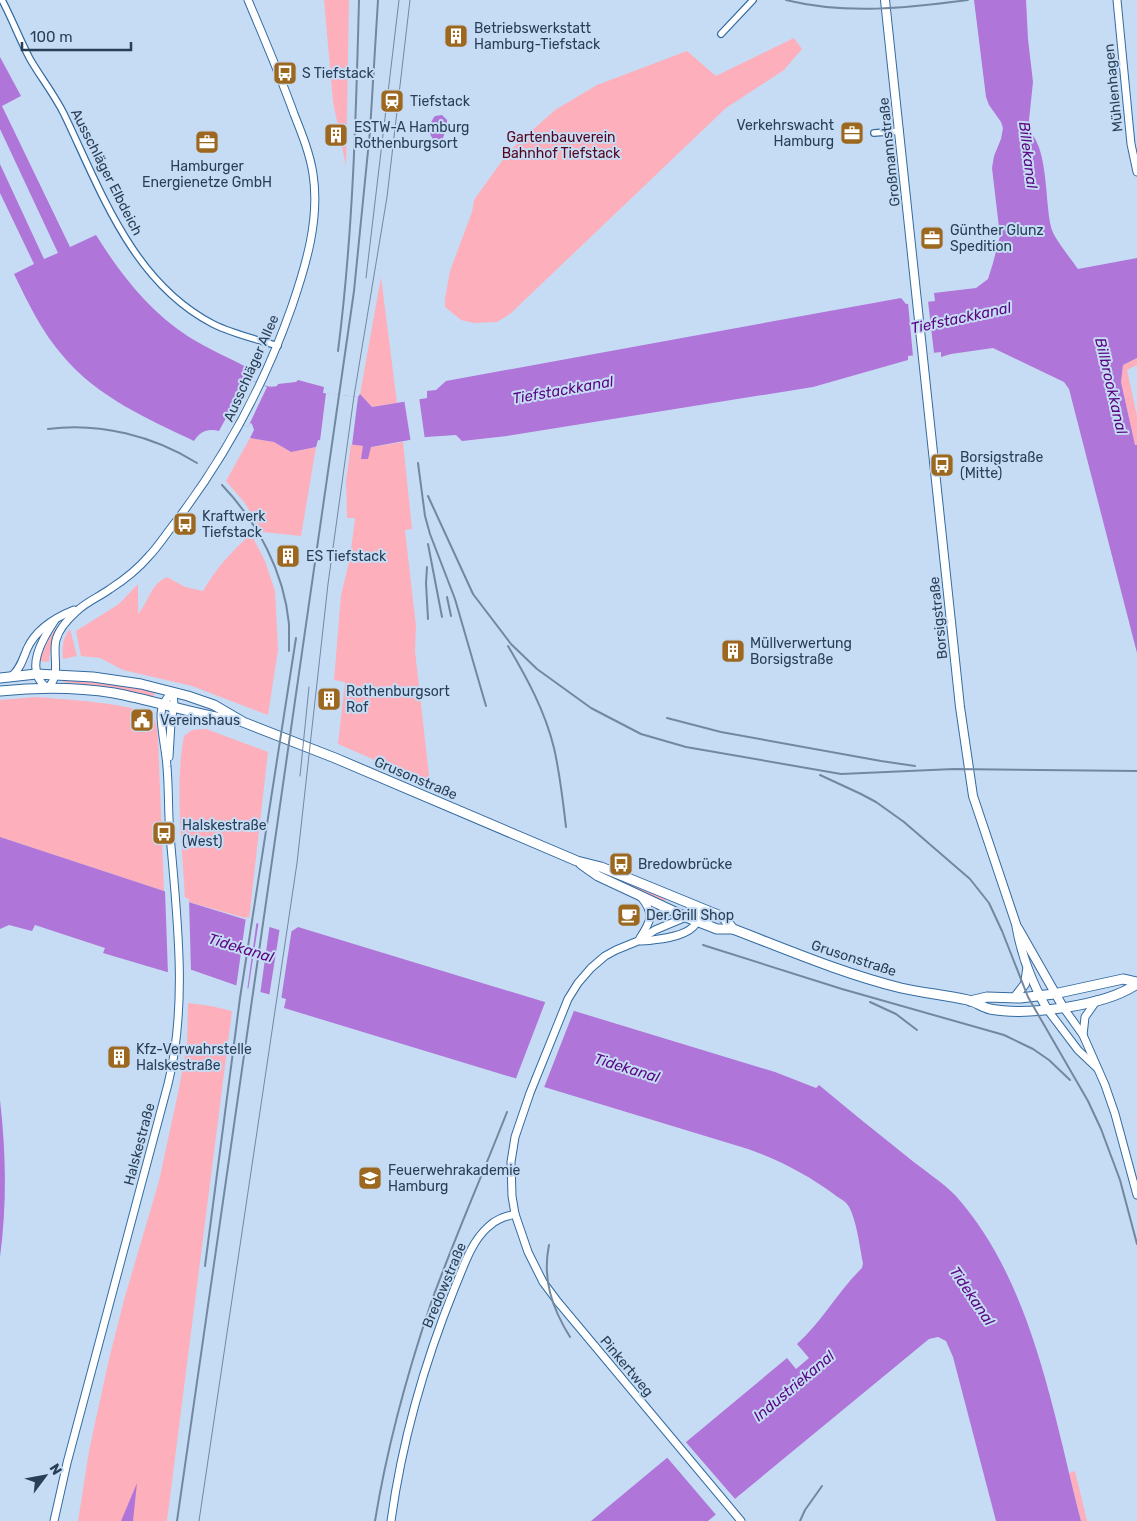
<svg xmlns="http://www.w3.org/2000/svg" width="1137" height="1521" font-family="Rubik,sans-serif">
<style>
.green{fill:#fdb0bb}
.water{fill:#b075d8}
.pier{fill:#c6dcf5}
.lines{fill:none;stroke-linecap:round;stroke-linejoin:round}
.minor-casing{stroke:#346ba0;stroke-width:8}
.tertiary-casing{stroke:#346ba0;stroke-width:9}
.secondary-casing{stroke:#346ba0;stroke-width:10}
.primary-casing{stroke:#346ba0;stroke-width:11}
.minor{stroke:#fff;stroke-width:5.5}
.tertiary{stroke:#fff;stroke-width:7}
.secondary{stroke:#fff;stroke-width:8}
.primary{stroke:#fff;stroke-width:9}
.tram{stroke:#7188a0;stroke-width:1}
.rail{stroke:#7188a0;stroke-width:2}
.labels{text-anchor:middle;stroke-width:4;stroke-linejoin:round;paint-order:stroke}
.poi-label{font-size:14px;fill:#283f57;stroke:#c6dcf5;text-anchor:start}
.street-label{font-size:14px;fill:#283f57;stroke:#c6dcf5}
.park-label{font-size:14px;fill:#55061f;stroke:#c6dcf5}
.water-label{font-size:15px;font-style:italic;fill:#5c0584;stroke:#c6dcf5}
</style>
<rect width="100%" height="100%" fill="#c6dcf5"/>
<g class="green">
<polygon points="324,0 349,0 346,166 333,102"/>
<polygon points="794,38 802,49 784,70 726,108 510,314 497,322 474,323 461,320 445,307 445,299 450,271 472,212 474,200 509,151 555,110 597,85 687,51 716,76"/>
<polygon points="381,277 397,403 372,407 360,394"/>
<polygon points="1137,358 1137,365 1127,370 1137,416 1137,445 1135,446 1121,382 1123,365"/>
<polygon points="250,438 274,442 291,452 316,447 301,536 263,532 244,502 226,481"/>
<polygon points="403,442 412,529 405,530 416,626 415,651 430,784 338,744 345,682 334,680 341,595 350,558 355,518 347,518 346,480 351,444 371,447"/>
<path d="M 251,534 L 265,561 L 275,591 L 278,650 L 268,715 L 192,686 L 123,670 L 100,658 L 81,656 L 76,631 L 119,604 L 138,584 L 138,614 C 150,600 149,586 167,577 L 185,587 L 203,591 C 216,568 232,551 251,534 Z"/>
<path d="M 62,622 C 54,634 50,647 49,662 L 39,661 C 45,646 50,633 62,622 Z"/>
<path d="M 70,629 L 77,656 L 63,659 C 62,648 62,638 70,629 Z"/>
<polygon points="64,679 115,684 155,692 153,697 96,686 63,682"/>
<path d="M 36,697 C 58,699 137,703 151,716 C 157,721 157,730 158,738 L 164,891 L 0,837 L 0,700 Z"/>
<path d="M 206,729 L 268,752 L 249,919 L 185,901 C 183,848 174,788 184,736 L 192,730 Z"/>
<polygon points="603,872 666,898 664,903 602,874"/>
<polygon points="188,1003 211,1006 232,1011 167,1521 78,1521 89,1451 109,1359 124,1300 159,1181 178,1093 187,1045"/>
<polygon points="1075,1471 1087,1521 1081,1521 1069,1473"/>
</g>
<g class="water">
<path d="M 974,0 L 1026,0 L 1028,39 L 1033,82 L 1029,120 L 1032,129 L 1031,133 C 1048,152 1045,201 1051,227 C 1053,237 1071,259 1078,269 L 1137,258 L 1137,358 L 1123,365 L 1121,382 L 1135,445 L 1137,445 L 1137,653 L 1069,389 L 1064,382 L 993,348 L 951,354 L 941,357 L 941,352 L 908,356 L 908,360 L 813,387 L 507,436 L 462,441 L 456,435 L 426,437 L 371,447 L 368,459 L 361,459 L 363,446 L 318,440 L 316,447 L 291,452 L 274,442 L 250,438 L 254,430 L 252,424 L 250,423 L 248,427 L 233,420 L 234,418 L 226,418 L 219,431 C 208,428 200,431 194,441 C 148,419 97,397 63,356 C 42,332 28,303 14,274 L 34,264 L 0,193 L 0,164 L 44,259 L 58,253 L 0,129 L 0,57 L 21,96 L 2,106 L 70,247 L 96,235 C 121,275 149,311 189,337 C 208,349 230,358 250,369 L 248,375 L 249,381 C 261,381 264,389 277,386 L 278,384 L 296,382 L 298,380 L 324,387 L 323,393 L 358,397 L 360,394 L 372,407 L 427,398 L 427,391 L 436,390 L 446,381 L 901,298 L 906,304 L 935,301 L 934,293 L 976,288 L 988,279 L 993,263 L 1000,236 L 992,168 L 994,156 L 1001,139 L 1003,128 L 1001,122 L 989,105 L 986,97 Z"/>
<path d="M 442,115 L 447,120 L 447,126 L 443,138 L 435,141 C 427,135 429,123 435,116 Z"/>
<path d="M 0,837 L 164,891 L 185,901 L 289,933 L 298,927 L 775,1072 L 816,1088 L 819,1085 C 849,1110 880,1135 910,1159 C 925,1171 942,1182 955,1195 C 1032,1280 1053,1413 1081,1521 L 996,1521 L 953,1357 L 946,1341 L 938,1337 L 929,1339 L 708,1521 L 591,1521 L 787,1358 L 796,1369 L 809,1358 L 797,1344 C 822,1322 838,1291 862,1268 L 863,1263 C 860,1249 856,1215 847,1204 C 845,1201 839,1198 835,1195 C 808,1175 779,1160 748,1149 L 284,1008 L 286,999 L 235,985 L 192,970 L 167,972 L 103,953 L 105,948 L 35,925 L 32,931 L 9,925 L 0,929 Z"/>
<path d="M 0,1100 C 6,1152 7,1205 0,1257 Z"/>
<polygon points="137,1483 133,1521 121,1521"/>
</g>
<g class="pier">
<polygon points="928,301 934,353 913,356 908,303"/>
<polygon points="252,381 267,387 248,427 233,420"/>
<polygon points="326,393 358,397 352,445 320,441"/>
<polygon points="419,397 425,440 411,443 404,399"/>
<polygon points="165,890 189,899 191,972 185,973 185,971 182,973 168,974"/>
<polygon points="246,917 257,919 247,991 236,988"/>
<polygon points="259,920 270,923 260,995 248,991"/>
<polygon points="280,927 289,930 292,928 281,1000 269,997"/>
<polygon points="546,1000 575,1008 543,1090 515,1081"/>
<polygon points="684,1440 736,1500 717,1516 665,1455"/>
</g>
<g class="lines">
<g class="minor-casing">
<g id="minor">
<path d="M 2,0 C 12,19 20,40 30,59 C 41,78 54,94 64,114 C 101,191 132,282 213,324 C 233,334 256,339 278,346"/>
<polyline points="721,34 753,0"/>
<polyline points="874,133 900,131"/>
</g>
</g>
<g class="tertiary-casing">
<g id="tertiary">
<polyline points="1117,0 1131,144 1137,172"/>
<path d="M 55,620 C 43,638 23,670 47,688 C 62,677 52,655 56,640 C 59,628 68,619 77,611 C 86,602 99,597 110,589 C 124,580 138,569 149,556 C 157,548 164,537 171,528 C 223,461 264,386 292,306 C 306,265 320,219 313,174 C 310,154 302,134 294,114 C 280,75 264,38 248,0"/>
<path d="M 12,676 C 20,669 23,659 27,649 C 36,629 54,618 74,610"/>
<polyline points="169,757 171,722 174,705 173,692"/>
<polyline points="702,909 686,917 655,930 638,941 616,950 605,956 591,968 578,983 568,999 530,1093 515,1137 511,1162 512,1196 515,1214 528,1252 543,1282 558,1302 741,1521"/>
<path d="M 640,938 C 651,921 655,914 641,897"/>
<path d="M 641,941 C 655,940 682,938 693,927 C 698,923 699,915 702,909"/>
<polyline points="1063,1007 1083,1035 1105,1085 1115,1114 1137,1195"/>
<polyline points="1047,1009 1078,1050 1097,1068"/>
<polyline points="1083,1035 1085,1017 1097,1000"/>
<path d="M 54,1521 L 67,1463 L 168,1084 C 188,1005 177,916 170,835 C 168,813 169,790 167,767 C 166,750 161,732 161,714 C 161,705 166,698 173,692"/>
<path d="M 391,1521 C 402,1441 425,1361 455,1287 C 464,1266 471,1242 488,1227 C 496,1219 504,1217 515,1214"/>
</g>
</g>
<g class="secondary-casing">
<g id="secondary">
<path d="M 885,0 L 960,707 L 973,796 L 1016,924 C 1021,954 1032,983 1047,1009"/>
<polyline points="1018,928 1063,1007"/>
<polyline points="1014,998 1025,984 1027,970"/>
</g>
</g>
<g class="primary-casing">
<g id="primary">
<polyline points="0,678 36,674 93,677 141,684 188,696 214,705 243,722 335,758 577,861 601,867 723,917 733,929"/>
<path d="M 0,691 C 39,687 76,687 114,693 C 156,701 196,715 238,721"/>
<path d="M 581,864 L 598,876 L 686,917 L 717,929 L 733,929 C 788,950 844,974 901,988 C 923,993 946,995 968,1000 C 976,1002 982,1007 990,1009 C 1028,1016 1105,1006 1137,984"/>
<polyline points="970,1001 987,997 1020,998 1054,994 1123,979 1137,982"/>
</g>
</g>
<use href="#minor" class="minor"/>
<use href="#tertiary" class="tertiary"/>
<use href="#secondary" class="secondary"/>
<use href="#primary" class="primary"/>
<g class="tram">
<polyline points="366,278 399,0"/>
<polyline points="300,776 309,687"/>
<polyline points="199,1521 297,863 328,584 354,396 387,197 410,0"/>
</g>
<g class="rail">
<path d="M 786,0 C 846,15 907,8 968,0"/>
<path d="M 338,351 C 353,234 356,117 359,0"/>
<path d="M 48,429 C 99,422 154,436 197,463"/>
<polyline points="418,463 425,516 430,534 455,599 486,706"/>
<path d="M 222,485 C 258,523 284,572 289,624 C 289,633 289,642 289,651"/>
<polyline points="428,496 473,594 511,644 537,669 591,708 641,734 686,747 841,774 954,769 1137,771"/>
<polyline points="428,544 442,617"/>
<polyline points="427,567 426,583 428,619"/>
<polyline points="447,597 451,616"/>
<path d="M 508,646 C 527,678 545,711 554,748 C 560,774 563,801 566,827"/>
<polyline points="667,718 721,732 881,761 915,766"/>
<polyline points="820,775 861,794 876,802 904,822 970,879 989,903 1002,931 1028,997 1088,1101 1101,1129 1120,1180 1137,1244"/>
<polyline points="703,945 842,989 1004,1035 1033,1049 1049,1060 1070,1080"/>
<polyline points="870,1002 896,1014 917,1030"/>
<path d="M 549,1245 C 542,1279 552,1308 570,1337"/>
<polyline points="205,1266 240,998 296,638"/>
<polyline points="177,1521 354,291 370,131 378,0"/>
<path d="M 375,1521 C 387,1447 407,1374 431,1303 C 454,1239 482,1176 507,1112"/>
<polyline points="800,1521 805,1510 822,1486"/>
</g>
</g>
<defs>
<g id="building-square" transform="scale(1.25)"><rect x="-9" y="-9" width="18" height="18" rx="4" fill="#9c671e" stroke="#c6dcf5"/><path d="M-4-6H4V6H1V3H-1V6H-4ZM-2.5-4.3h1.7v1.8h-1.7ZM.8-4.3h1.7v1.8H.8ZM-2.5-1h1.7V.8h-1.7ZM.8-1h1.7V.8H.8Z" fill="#fff"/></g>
<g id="bus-square" transform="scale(1.25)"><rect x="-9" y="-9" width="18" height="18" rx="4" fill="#9c671e" stroke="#c6dcf5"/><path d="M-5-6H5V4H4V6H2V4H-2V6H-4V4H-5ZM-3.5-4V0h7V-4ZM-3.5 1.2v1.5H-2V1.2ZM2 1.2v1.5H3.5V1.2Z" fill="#fff"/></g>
<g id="station-square" transform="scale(1.25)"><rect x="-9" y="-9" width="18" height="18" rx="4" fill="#9c671e" stroke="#c6dcf5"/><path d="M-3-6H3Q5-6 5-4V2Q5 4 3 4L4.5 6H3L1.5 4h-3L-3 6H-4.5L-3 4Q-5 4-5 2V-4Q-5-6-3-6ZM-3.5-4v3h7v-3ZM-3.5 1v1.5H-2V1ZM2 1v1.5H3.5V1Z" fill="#fff"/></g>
<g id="office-square" transform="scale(1.25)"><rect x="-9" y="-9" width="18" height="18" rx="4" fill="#9c671e" stroke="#c6dcf5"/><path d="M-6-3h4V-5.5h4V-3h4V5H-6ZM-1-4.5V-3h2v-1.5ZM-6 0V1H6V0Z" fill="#fff"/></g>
<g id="civic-square" transform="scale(1.25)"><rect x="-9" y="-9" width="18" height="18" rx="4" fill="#9c671e" stroke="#c6dcf5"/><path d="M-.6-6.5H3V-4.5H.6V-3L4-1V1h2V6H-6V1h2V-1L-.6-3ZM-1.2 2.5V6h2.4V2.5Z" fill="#fff"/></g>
<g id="cafe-square" transform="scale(1.25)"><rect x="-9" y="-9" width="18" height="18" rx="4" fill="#9c671e" stroke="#c6dcf5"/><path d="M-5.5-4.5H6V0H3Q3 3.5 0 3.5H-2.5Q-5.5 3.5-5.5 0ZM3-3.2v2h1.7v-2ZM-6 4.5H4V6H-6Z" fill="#fff"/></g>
<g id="university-square" transform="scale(1.25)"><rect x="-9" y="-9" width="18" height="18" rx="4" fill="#9c671e" stroke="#c6dcf5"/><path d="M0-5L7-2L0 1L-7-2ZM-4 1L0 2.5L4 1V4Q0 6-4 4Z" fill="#fff"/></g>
</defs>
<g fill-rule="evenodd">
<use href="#building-square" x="456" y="36"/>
<use href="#bus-square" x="285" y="73"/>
<use href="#station-square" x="392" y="101"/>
<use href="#office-square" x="852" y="133"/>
<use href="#building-square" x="336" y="135"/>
<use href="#office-square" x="207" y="142"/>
<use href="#office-square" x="932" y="238"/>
<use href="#bus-square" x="942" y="465"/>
<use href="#bus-square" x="185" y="524"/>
<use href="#building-square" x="288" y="556"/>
<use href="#building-square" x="733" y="651"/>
<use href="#building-square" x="329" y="699"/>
<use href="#civic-square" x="142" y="720"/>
<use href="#bus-square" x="164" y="833"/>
<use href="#bus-square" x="621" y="864"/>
<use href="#cafe-square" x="629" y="915"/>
<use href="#building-square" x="119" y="1057"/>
<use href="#university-square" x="370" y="1178"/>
</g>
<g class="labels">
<g class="poi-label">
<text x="474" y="33">Betriebswerkstatt<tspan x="474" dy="16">Hamburg-Tiefstack</tspan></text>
<text x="302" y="78">S Tiefstack</text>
<text x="410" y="106">Tiefstack</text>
<text x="834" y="130" text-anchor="end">Verkehrswacht<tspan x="834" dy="16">Hamburg</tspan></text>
<text x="354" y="132">ESTW-A Hamburg<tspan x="354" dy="16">Rothenburgsort</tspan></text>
<text x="207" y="171" text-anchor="middle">Hamburger<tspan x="207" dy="16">Energienetze GmbH</tspan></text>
<text x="950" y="235">Günther Glunz<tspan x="950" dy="16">Spedition</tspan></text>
<text x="960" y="462">Borsigstraße<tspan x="960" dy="16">(Mitte)</tspan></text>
<text x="202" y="521">Kraftwerk<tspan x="202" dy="16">Tiefstack</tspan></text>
<text x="306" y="561">ES Tiefstack</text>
<text x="750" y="648">Müllverwertung<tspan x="750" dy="16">Borsigstraße</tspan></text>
<text x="346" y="696">Rothenburgsort<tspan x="346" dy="16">Rof</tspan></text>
<text x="160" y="725">Vereinshaus</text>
<text x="182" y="830">Halskestraße<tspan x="182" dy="16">(West)</tspan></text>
<text x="638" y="869">Bredowbrücke</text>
<text x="646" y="920">Der Grill Shop</text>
<text x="136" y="1054">Kfz-Verwahrstelle<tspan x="136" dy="16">Halskestraße</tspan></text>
<text x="388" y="1175">Feuerwehrakademie<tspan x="388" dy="16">Hamburg</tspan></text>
</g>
<g class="street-label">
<text transform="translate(1113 88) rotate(-96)" y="5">Mühlenhagen</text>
<text transform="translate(889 152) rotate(-96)" y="5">Großmannstraße</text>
<text transform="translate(107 172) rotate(63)" y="5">Ausschläger Elbdeich</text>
<text transform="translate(251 368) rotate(-66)" y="5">Ausschläger Allee</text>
<text transform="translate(938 618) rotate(-96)" y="5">Borsigstraße</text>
<text transform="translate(416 778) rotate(23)" y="5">Grusonstraße</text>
<text transform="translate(854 958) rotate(18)" y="5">Grusonstraße</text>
<text transform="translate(139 1144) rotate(-75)" y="5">Halskestraße</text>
<text transform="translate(444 1285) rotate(-67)" y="5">Bredowstraße</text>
<text transform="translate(627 1366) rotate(50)" y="5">Pinkertweg</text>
</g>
<g class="park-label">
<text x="561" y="142">Gartenbauverein<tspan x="561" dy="16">Bahnhof Tiefstack</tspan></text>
</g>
<g class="water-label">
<text transform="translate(1028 155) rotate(83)" y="5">Billekanal</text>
<text transform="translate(961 318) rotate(-12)" y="5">Tiefstackkanal</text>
<text transform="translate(1111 386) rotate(77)" y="5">Billbrookkanal</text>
<text transform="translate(563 390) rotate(-10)" y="5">Tiefstackkanal</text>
<text transform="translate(241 948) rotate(17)" y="5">Tidekanal</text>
<text transform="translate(627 1068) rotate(17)" y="5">Tidekanal</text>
<text transform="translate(972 1296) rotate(56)" y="5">Tidekanal</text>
<text transform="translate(794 1386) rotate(-40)" y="5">Industriekanal</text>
</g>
</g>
<g transform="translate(45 1476) rotate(58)" stroke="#c6dcf5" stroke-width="4" paint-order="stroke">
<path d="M0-4L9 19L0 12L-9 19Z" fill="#283f57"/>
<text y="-8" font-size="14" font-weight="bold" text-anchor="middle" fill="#283f57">N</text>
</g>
<path d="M22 42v8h109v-8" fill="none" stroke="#283f57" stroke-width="2.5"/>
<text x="30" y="42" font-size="15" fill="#283f57" stroke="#c6dcf5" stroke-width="4" paint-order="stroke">100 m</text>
</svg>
